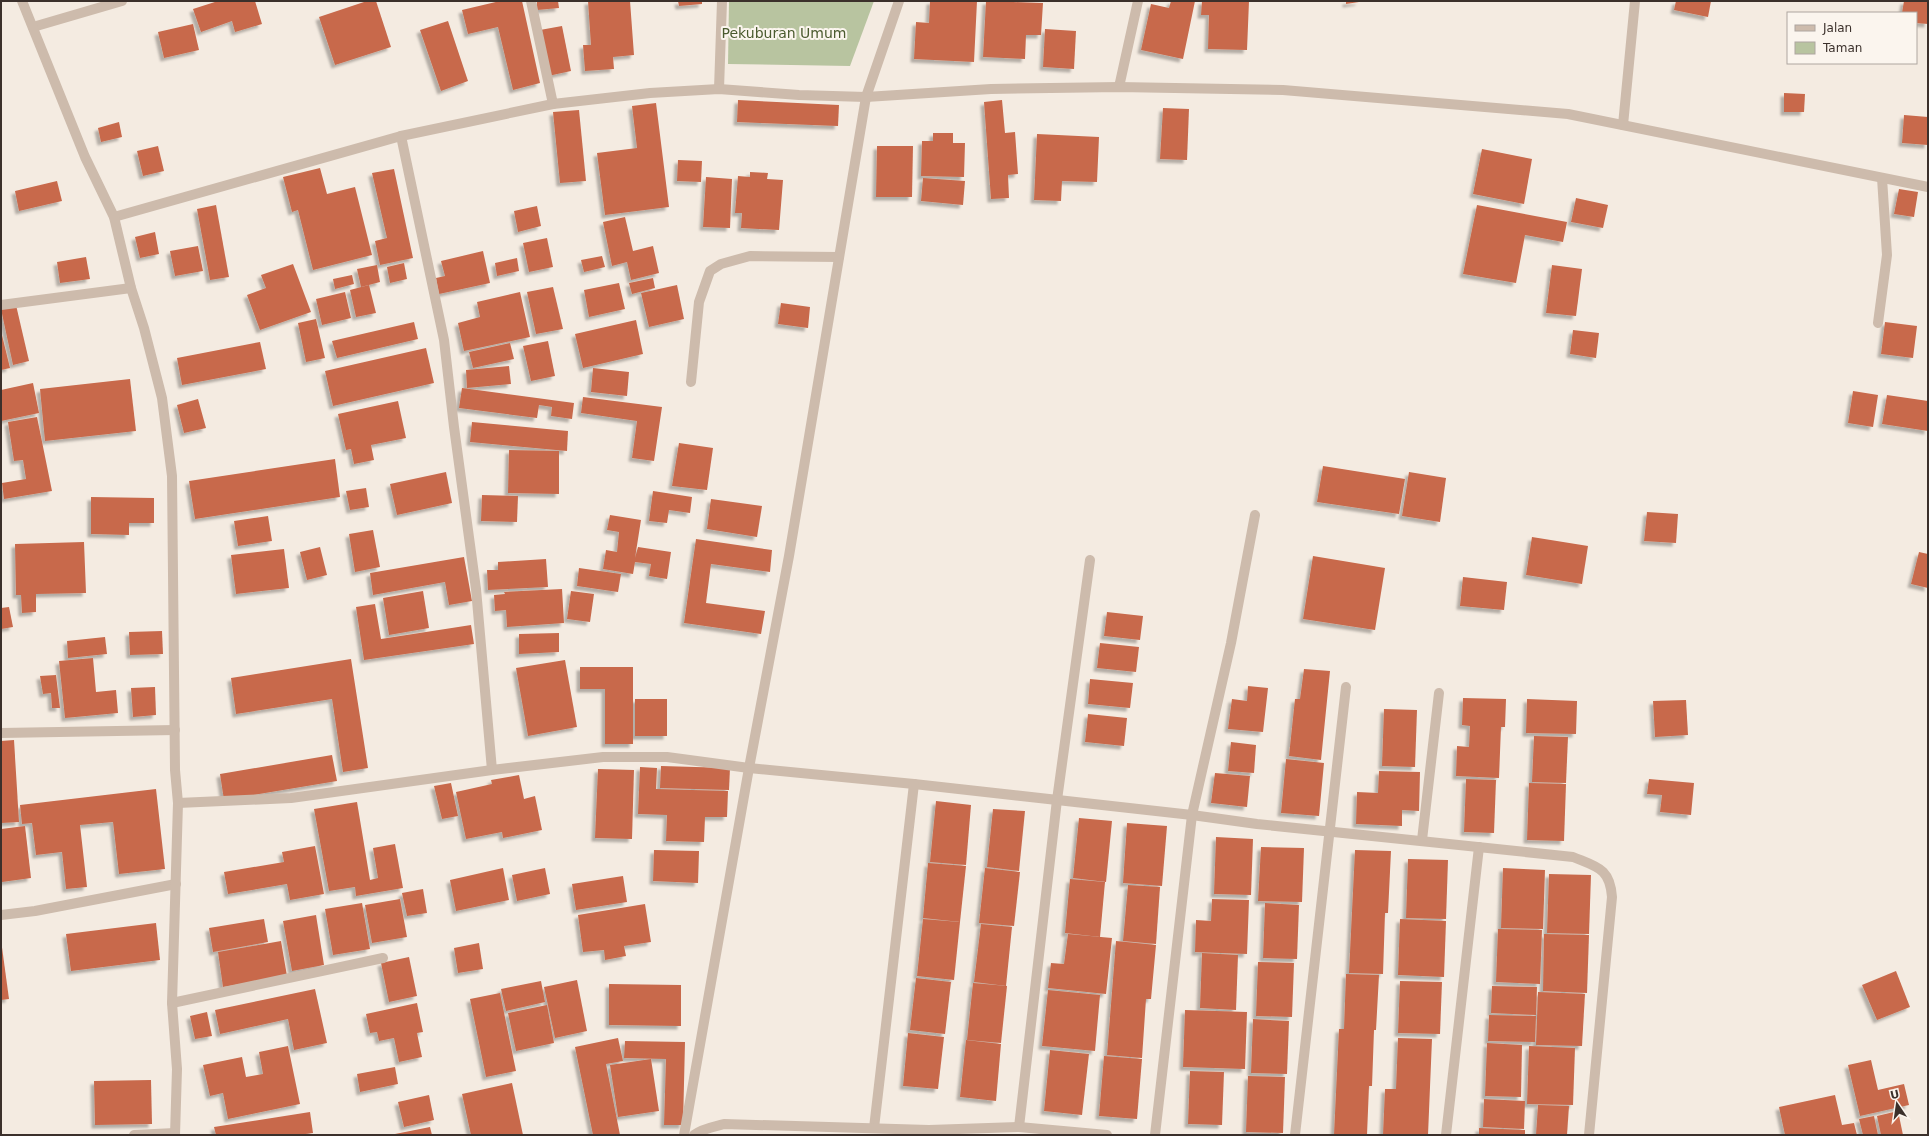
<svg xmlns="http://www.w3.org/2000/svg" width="1929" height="1136" font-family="'DejaVu Sans',sans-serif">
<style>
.green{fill:#b8c4a0}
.building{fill:#c8694b;filter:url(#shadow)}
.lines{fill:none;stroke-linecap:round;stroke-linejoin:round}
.service{stroke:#cdbbac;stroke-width:10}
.minor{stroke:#cdbbac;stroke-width:10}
.tertiary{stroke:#cdbbac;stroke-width:10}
.labels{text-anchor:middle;stroke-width:4;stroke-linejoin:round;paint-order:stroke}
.park-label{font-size:14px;fill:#4a5a2e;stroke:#fbf5ee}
</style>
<defs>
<filter id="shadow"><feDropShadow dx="-3.5" dy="3.5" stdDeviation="1" flood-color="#0004"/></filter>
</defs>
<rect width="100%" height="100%" fill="#f4ebe1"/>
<polygon class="green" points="729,1 874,1 850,66 728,64"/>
<g class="building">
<polygon points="218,1 255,1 262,24 235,32 232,21 201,32 193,9"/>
<polygon points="367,1 376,1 391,47 335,65 319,17"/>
<polygon points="500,1 522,1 540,83 513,90 498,27 468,34 462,10"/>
<polygon points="537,1 558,1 559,8 537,10"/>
<polygon points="588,1 630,1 634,55 613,57 614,69 585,71 583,45 591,45"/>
<polygon points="678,1 702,1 702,4 679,6"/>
<polygon points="930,1 977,1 974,62 914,59 916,22 929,23"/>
<polygon points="986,1 1043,3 1041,35 1026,35 1025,59 983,57"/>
<polygon points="1171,1 1195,1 1183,59 1141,50 1151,4 1169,8"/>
<polygon points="1202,1 1249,1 1247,50 1208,49 1209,15 1201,15"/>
<polygon points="1346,1 1359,1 1359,2 1346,4"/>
<polygon points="1676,1 1711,1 1708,17 1674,10"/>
<polygon points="1904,1 1928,1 1928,24 1916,23 1916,13 1902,13"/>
<polygon points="448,21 468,81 441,91 420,30"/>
<polygon points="193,24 199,50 164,58 158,32"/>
<polygon points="562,26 571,71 548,76 540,30"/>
<polygon points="1045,29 1076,31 1074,69 1043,67"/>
<polygon points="1784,93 1805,94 1804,112 1784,112"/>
<polygon points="738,100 839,105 838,126 737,122"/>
<polygon points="1002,100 1005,133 1015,132 1018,174 1008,175 1009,198 991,199 984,102"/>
<polygon points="656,103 669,207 605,215 597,153 637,148 632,106"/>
<polygon points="1163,108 1189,109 1187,160 1160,159"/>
<polygon points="579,110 586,181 560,183 553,112"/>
<polygon points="1904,115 1928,117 1928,145 1902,143"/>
<polygon points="119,122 122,137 101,142 98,128"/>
<polygon points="933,133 953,133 953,143 965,143 964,177 921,176 922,141 933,141"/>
<polygon points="1037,134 1099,137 1097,182 1062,181 1061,201 1034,200"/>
<polygon points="158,146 164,171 143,176 137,151"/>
<polygon points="877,146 913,146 912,197 876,197"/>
<polygon points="1482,149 1532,159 1524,204 1473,194"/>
<polygon points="678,160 702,161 701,182 677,181"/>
<polygon points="320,168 327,194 355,187 372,255 313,270 298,210 292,212 283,177"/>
<polygon points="394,169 413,258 380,265 375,241 387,238 372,173"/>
<polygon points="750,172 768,173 767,179 783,180 779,230 741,228 742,213 735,213 738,176 750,177"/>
<polygon points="706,177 732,179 730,228 703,227"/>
<polygon points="923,178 965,181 963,205 921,201"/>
<polygon points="57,181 62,201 19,211 15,191"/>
<polygon points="1899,189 1918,192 1914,217 1894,214"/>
<polygon points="1576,198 1608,205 1603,228 1571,222"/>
<polygon points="216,205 229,277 210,280 197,209"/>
<polygon points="1477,205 1567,222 1563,242 1525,235 1516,283 1463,274"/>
<polygon points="537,206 541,226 518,232 514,211"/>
<polygon points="625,217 633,251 653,246 659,273 631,280 627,262 612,266 603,222"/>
<polygon points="155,232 159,254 140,258 135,237"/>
<polygon points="547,238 553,267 529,272 523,243"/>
<polygon points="198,246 203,271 175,276 170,251"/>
<polygon points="483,251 490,283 439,294 436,278 445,276 441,261"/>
<polygon points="602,256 605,267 584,272 581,260"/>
<polygon points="86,257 90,279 60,283 57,262"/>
<polygon points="517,258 519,271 497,276 495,263"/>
<polygon points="404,263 407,279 390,283 387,267"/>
<polygon points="293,264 311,312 260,330 247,295 266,288 261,275"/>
<polygon points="377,265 380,282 361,287 357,269"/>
<polygon points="1552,265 1582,269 1576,316 1546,313"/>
<polygon points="352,275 354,284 335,289 333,279"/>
<polygon points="653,278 655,288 632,294 629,283"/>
<polygon points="619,283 625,309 589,317 584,290"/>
<polygon points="369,285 376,313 356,317 350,290"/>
<polygon points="677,285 684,319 649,327 641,293"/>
<polygon points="553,287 563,329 536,334 527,292"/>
<polygon points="345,292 351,318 322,325 316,299"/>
<polygon points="520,292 530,337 464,351 458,323 480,317 477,302"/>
<polygon points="781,303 810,307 808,328 778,324"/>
<polygon points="16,305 29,361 13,365 1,309"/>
<polygon points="316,319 325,358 306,362 298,323"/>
<polygon points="636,320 643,354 583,368 575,334"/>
<polygon points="414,322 418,339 337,358 332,341"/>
<polygon points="1885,322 1917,326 1913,358 1881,354"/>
<polygon points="1573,330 1599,333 1596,358 1570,354"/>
<polygon points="1,331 10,368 1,370"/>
<polygon points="548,341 555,376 531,381 523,346"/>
<polygon points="260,342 266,369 182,385 177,358"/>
<polygon points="510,343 514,359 473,368 469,352"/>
<polygon points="426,348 434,383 333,406 325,371"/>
<polygon points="509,366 511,384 467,388 466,370"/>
<polygon points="593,368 629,372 627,396 591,392"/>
<polygon points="130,379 136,431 45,441 40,389"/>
<polygon points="33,383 39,413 1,421 1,390"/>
<polygon points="462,388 574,403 572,419 551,416 552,407 539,405 537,418 459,408"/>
<polygon points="1853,391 1878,395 1873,427 1848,423"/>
<polygon points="1887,395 1928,401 1928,431 1882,424"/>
<polygon points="583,397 662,407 654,461 632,458 637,421 581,413"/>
<polygon points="198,399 206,428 184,433 177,405"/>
<polygon points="398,401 406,438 371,445 374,460 354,464 351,449 346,450 338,414"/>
<polygon points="37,417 52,491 4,499 2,483 26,479 23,460 14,461 8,422"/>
<polygon points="472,422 568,431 567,451 470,442"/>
<polygon points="679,443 713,448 707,490 672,486"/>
<polygon points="509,450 559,451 559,494 508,493"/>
<polygon points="335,459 340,497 195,519 189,481"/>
<polygon points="1323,466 1405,479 1399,514 1317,502"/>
<polygon points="446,472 452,503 397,515 390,484"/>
<polygon points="1409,472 1446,478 1440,522 1402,516"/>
<polygon points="366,488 369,507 350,510 346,491"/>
<polygon points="653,491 692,497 690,513 669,510 667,523 649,521"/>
<polygon points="482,495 518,496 517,522 481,521"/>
<polygon points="91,497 154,498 154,523 129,523 129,535 91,534"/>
<polygon points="711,499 762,506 757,537 707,529"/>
<polygon points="1647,512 1678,514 1676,543 1644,541"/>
<polygon points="610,515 641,520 635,558 638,547 671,552 667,579 649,576 651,564 635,562 633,574 603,569 606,550 617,552 619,532 607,530"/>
<polygon points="268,516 272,541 238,546 234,521"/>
<polygon points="373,530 380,567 355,572 349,534"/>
<polygon points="1532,537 1588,546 1582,584 1526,575"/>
<polygon points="696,539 772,550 770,572 711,564 706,603 765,611 761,634 684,623"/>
<polygon points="84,542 86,593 36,594 36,612 22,613 21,595 16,595 15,544"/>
<polygon points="320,547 327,575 307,580 300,552"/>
<polygon points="284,549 289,588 236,594 231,555"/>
<polygon points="1919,552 1928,554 1928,588 1911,584"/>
<polygon points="1313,556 1385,568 1375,630 1303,619"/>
<polygon points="464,557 472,601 449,605 445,582 373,595 370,573"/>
<polygon points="546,559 548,587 488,590 487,570 498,570 498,562"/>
<polygon points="579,568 621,574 618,592 577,586"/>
<polygon points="1463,577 1507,582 1504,610 1460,606"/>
<polygon points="562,589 564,623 507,627 506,610 495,611 494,595 505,594 504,592"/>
<polygon points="423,591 429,628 389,635 383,598"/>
<polygon points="571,591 594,594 590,622 567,619"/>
<polygon points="375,604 381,639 471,625 474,644 364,660 356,607"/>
<polygon points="9,607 13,627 1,629 1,608"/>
<polygon points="1107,612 1143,616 1140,640 1104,636"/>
<polygon points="162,631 163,654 130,655 129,632"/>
<polygon points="559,633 559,652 519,654 519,634"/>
<polygon points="105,637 107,654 68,658 67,641"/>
<polygon points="1100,643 1139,647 1136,672 1097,668"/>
<polygon points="93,658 96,692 116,690 118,713 65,718 59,661"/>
<polygon points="351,659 368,768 343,772 332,699 236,714 231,678"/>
<polygon points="565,660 577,727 528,736 516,668"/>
<polygon points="580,667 633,667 633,744 605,744 605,689 580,689"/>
<polygon points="1304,669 1330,671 1321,760 1289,756 1295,699 1300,699"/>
<polygon points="56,675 60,708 52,708 51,693 43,694 40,676"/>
<polygon points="1090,679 1133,683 1130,708 1088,704"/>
<polygon points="1248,686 1268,688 1263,732 1228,729 1232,699 1247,701"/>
<polygon points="155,687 156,715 133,717 131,688"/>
<polygon points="1463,698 1506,699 1505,727 1501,727 1499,778 1456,776 1457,746 1469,747 1470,726 1462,725"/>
<rect x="635" y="699" width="32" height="37"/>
<polygon points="1527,699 1577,701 1576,734 1526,733"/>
<polygon points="1686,700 1688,735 1655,737 1653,701"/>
<polygon points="1384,709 1417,710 1415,767 1382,766"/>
<polygon points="1088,714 1127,718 1124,746 1085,742"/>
<polygon points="1534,736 1568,737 1566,783 1532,782"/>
<polygon points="14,740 19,822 1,823 1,741"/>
<polygon points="1231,742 1256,745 1254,773 1228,771"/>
<polygon points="332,755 337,781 224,800 220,774"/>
<polygon points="1286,759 1324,763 1319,816 1281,813"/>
<polygon points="661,766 730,768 729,790 660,788"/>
<polygon points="640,767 657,768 656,789 728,791 727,817 705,817 704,842 666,841 667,815 638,814"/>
<polygon points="598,769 634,770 632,839 595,838"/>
<polygon points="1379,771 1420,772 1419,811 1402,810 1402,826 1356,824 1357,792 1378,793"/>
<polygon points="1215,773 1250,776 1247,807 1211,803"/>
<polygon points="519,775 524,799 535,796 542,830 503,838 502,832 466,839 456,792 492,784 491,780"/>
<polygon points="1466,779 1496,780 1494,833 1464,832"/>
<polygon points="1649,779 1694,783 1691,815 1660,812 1662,795 1647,794"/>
<polygon points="451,783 458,816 442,819 434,786"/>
<polygon points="1529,783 1566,784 1564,841 1527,840"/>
<polygon points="156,789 165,869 119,874 113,822 80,825 87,887 66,889 62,852 36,855 32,823 22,824 20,805"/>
<polygon points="936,801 971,805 966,865 930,862"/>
<polygon points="357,802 370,880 378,878 373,848 395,844 403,888 356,896 355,887 329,891 314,809"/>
<polygon points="993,809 1025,811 1019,871 987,867"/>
<polygon points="1079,818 1112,821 1106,882 1073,878"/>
<polygon points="1127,823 1167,826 1162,886 1123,883"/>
<polygon points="25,826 31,878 2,882 1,829"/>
<polygon points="1216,837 1253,839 1251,895 1214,894"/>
<polygon points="315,846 324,894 290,900 287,884 228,894 224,872 284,862 282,852"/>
<polygon points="1261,847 1304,848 1302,902 1258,901"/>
<polygon points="654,850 699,851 698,883 653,881"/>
<polygon points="1355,850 1391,851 1388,913 1385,913 1383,974 1349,973"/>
<polygon points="1408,859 1448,860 1446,919 1406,918"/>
<polygon points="928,863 966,866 960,922 923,918"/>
<polygon points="503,868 509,900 456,911 450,880"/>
<polygon points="545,868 550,894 517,901 512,875"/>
<polygon points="985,868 1020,872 1014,926 979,923"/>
<polygon points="1503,868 1545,870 1543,929 1501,928"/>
<polygon points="1549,874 1591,875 1589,934 1547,933"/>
<polygon points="623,876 627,902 576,910 572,884"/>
<polygon points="1070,879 1105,882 1100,937 1065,933"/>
<polygon points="1128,885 1160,887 1156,944 1123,941"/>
<polygon points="423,889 427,913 407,916 402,893"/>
<polygon points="400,899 407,937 372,943 365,905"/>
<polygon points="1212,899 1249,900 1247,954 1195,952 1196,920 1211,921"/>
<polygon points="362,903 370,949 333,955 325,909"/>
<polygon points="1265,903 1299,905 1297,959 1263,958"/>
<polygon points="645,904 651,942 624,946 626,956 605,960 604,950 583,952 578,915"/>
<polygon points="316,915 324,965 292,971 283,921"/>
<polygon points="264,919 268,942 213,952 209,928"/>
<polygon points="923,919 960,922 954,980 917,976"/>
<polygon points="1400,919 1446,921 1444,977 1398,975"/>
<polygon points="156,923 160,960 71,971 66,934"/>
<polygon points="981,924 1012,927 1006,986 974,982"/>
<polygon points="1498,929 1542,930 1540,984 1496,982"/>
<polygon points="1068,934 1112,938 1106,994 1048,988 1051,963 1064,964"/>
<polygon points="1544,934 1589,935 1587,993 1543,991"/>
<polygon points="1,940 9,999 1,1000"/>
<polygon points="281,941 287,976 223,987 218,952"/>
<polygon points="1116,941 1156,945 1151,999 1146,999 1142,1058 1107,1055"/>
<polygon points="479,943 483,969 458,973 454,948"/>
<polygon points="1202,953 1238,955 1236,1010 1200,1008"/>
<polygon points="409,957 417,996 389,1002 381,963"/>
<polygon points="1258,962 1294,963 1292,1017 1256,1016"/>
<polygon points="1896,971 1910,1007 1877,1020 1862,985"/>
<polygon points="1346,974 1379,975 1376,1030 1374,1030 1372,1086 1369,1086 1367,1135 1334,1135 1339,1029 1344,1029"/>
<polygon points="916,978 951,982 945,1034 910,1030"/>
<polygon points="577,980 587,1031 555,1038 544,987"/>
<polygon points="541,981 545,1002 506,1011 501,989"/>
<polygon points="1400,981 1442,982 1440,1034 1398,1033"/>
<polygon points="973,983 1007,986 1001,1043 967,1040"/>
<polygon points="609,984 681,985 681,1026 609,1025"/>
<polygon points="1492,986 1537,987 1536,1015 1491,1013"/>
<polygon points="315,989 327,1043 294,1050 288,1019 220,1034 215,1010"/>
<polygon points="1048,990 1100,995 1095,1051 1042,1046"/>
<polygon points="1538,992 1585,994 1582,1046 1536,1045"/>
<polygon points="500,993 516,1071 486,1077 470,999"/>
<polygon points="417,1003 423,1032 417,1033 422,1057 399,1062 394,1038 379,1041 377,1032 370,1033 366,1014"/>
<polygon points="547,1005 554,1043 516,1051 508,1013"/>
<polygon points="1185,1010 1247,1012 1245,1069 1183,1067"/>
<polygon points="207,1012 212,1036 195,1039 190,1016"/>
<polygon points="1489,1015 1536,1016 1535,1042 1488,1041"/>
<polygon points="1253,1019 1289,1021 1287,1074 1251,1073"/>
<polygon points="908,1033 944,1037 938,1089 903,1086"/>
<polygon points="618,1038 623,1061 606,1064 620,1135 593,1135 575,1047"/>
<polygon points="1398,1038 1432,1039 1428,1135 1383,1135 1385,1089 1396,1089"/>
<polygon points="966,1040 1001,1044 996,1101 960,1097"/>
<polygon points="625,1041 685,1042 683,1125 664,1125 666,1059 624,1058"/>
<polygon points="1487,1043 1522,1045 1521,1097 1485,1096"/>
<polygon points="288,1046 300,1104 228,1119 223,1093 210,1096 203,1065 242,1057 246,1077 263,1074 259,1052"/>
<polygon points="1529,1046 1575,1048 1573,1105 1527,1104"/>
<polygon points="1050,1050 1089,1054 1082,1115 1044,1111"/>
<polygon points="1104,1056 1142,1059 1137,1119 1099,1116"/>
<polygon points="651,1059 659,1111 618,1117 610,1065"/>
<polygon points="1871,1060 1878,1090 1904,1084 1909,1105 1860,1116 1848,1065"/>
<polygon points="395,1067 398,1084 360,1092 357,1074"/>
<polygon points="1190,1071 1224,1072 1222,1125 1188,1124"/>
<polygon points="1248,1076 1285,1077 1283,1133 1246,1132"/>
<polygon points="151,1080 152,1124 95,1125 94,1081"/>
<polygon points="512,1083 523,1135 471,1135 462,1094"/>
<polygon points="429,1095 434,1120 404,1127 398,1102"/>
<polygon points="1835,1095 1842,1125 1854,1123 1857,1135 1785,1135 1779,1107"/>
<polygon points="1484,1099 1525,1101 1524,1129 1483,1127"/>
<polygon points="1538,1105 1569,1106 1567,1135 1536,1135"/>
<polygon points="1898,1111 1903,1135 1881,1135 1877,1116"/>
<polygon points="310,1112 313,1133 298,1135 216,1135 214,1127"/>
<polygon points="1874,1116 1878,1135 1863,1135 1859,1119"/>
<polygon points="430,1127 432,1135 395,1135 395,1134"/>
<polygon points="1479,1128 1525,1130 1525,1135 1479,1135"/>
</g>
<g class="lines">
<g class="service">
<polyline points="531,1 553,104"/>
<polyline points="1878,323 1887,255 1882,178"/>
<polyline points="691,382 699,302 710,271 721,264 750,256 839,257"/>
<polyline points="1192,815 1231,643 1255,515"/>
</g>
<g class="minor">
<polyline points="33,27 122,1"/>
<polyline points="1119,87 1138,1"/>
<polyline points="719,89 722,1"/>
<polyline points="1623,125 1635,1"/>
<polyline points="401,136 444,340 454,427 476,589 492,770"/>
<polyline points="114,217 401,136 553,104 650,93 719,89 799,95 866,97 991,89 1119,87 1283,90 1568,114 1928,187"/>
<polyline points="1,305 131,288"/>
<polyline points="1,733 175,730"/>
<path d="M 178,803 L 291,798 L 492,770 L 603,757 L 667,757 L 749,768 L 914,784 L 1192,815 L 1257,824 L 1573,857 C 1597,867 1610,868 1612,897 L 1589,1135"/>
<polyline points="1422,840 1439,693"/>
<polyline points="1,915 35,911 176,884"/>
<polyline points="172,1003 383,958"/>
<polyline points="1019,1127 1057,800 1090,560"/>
<polyline points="874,1128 914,784"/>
<polyline points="134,1135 175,1133"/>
<path d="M 694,1135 C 703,1128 714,1127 724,1124 L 929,1130 L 1019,1127 L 1107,1135"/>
<polyline points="1155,1135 1192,815"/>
<polyline points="1295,1135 1346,687"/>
<polyline points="1446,1135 1479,847"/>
</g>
<g class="tertiary">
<polyline points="22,1 85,157 114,217 131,288 144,328 162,398 172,476 175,770 178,803 172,1003 177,1069 175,1135"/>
<polyline points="684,1135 749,768 789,556 866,97 899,1"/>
</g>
</g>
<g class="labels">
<g class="park-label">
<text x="784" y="38">Pekuburan Umum</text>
</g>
</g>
<rect width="1929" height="1136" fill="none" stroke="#3b302b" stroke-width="4"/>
<rect x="1787" y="12" width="130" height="52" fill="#fbf5ee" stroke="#aea6a0"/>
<rect x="1795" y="25" width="20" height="6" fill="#cdbbac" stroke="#aea6a0"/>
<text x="1823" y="32" font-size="12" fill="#3b302b">Jalan</text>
<rect x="1795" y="42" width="20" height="12" fill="#b8c4a0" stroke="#aea6a0"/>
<text x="1823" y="52" font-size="12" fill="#3b302b">Taman</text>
<g transform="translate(1897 1104) rotate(347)" stroke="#fbf5ee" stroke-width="3" paint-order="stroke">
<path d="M0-3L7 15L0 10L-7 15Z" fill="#3b302b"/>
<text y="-6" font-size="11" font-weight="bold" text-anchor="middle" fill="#3b302b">U</text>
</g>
</svg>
